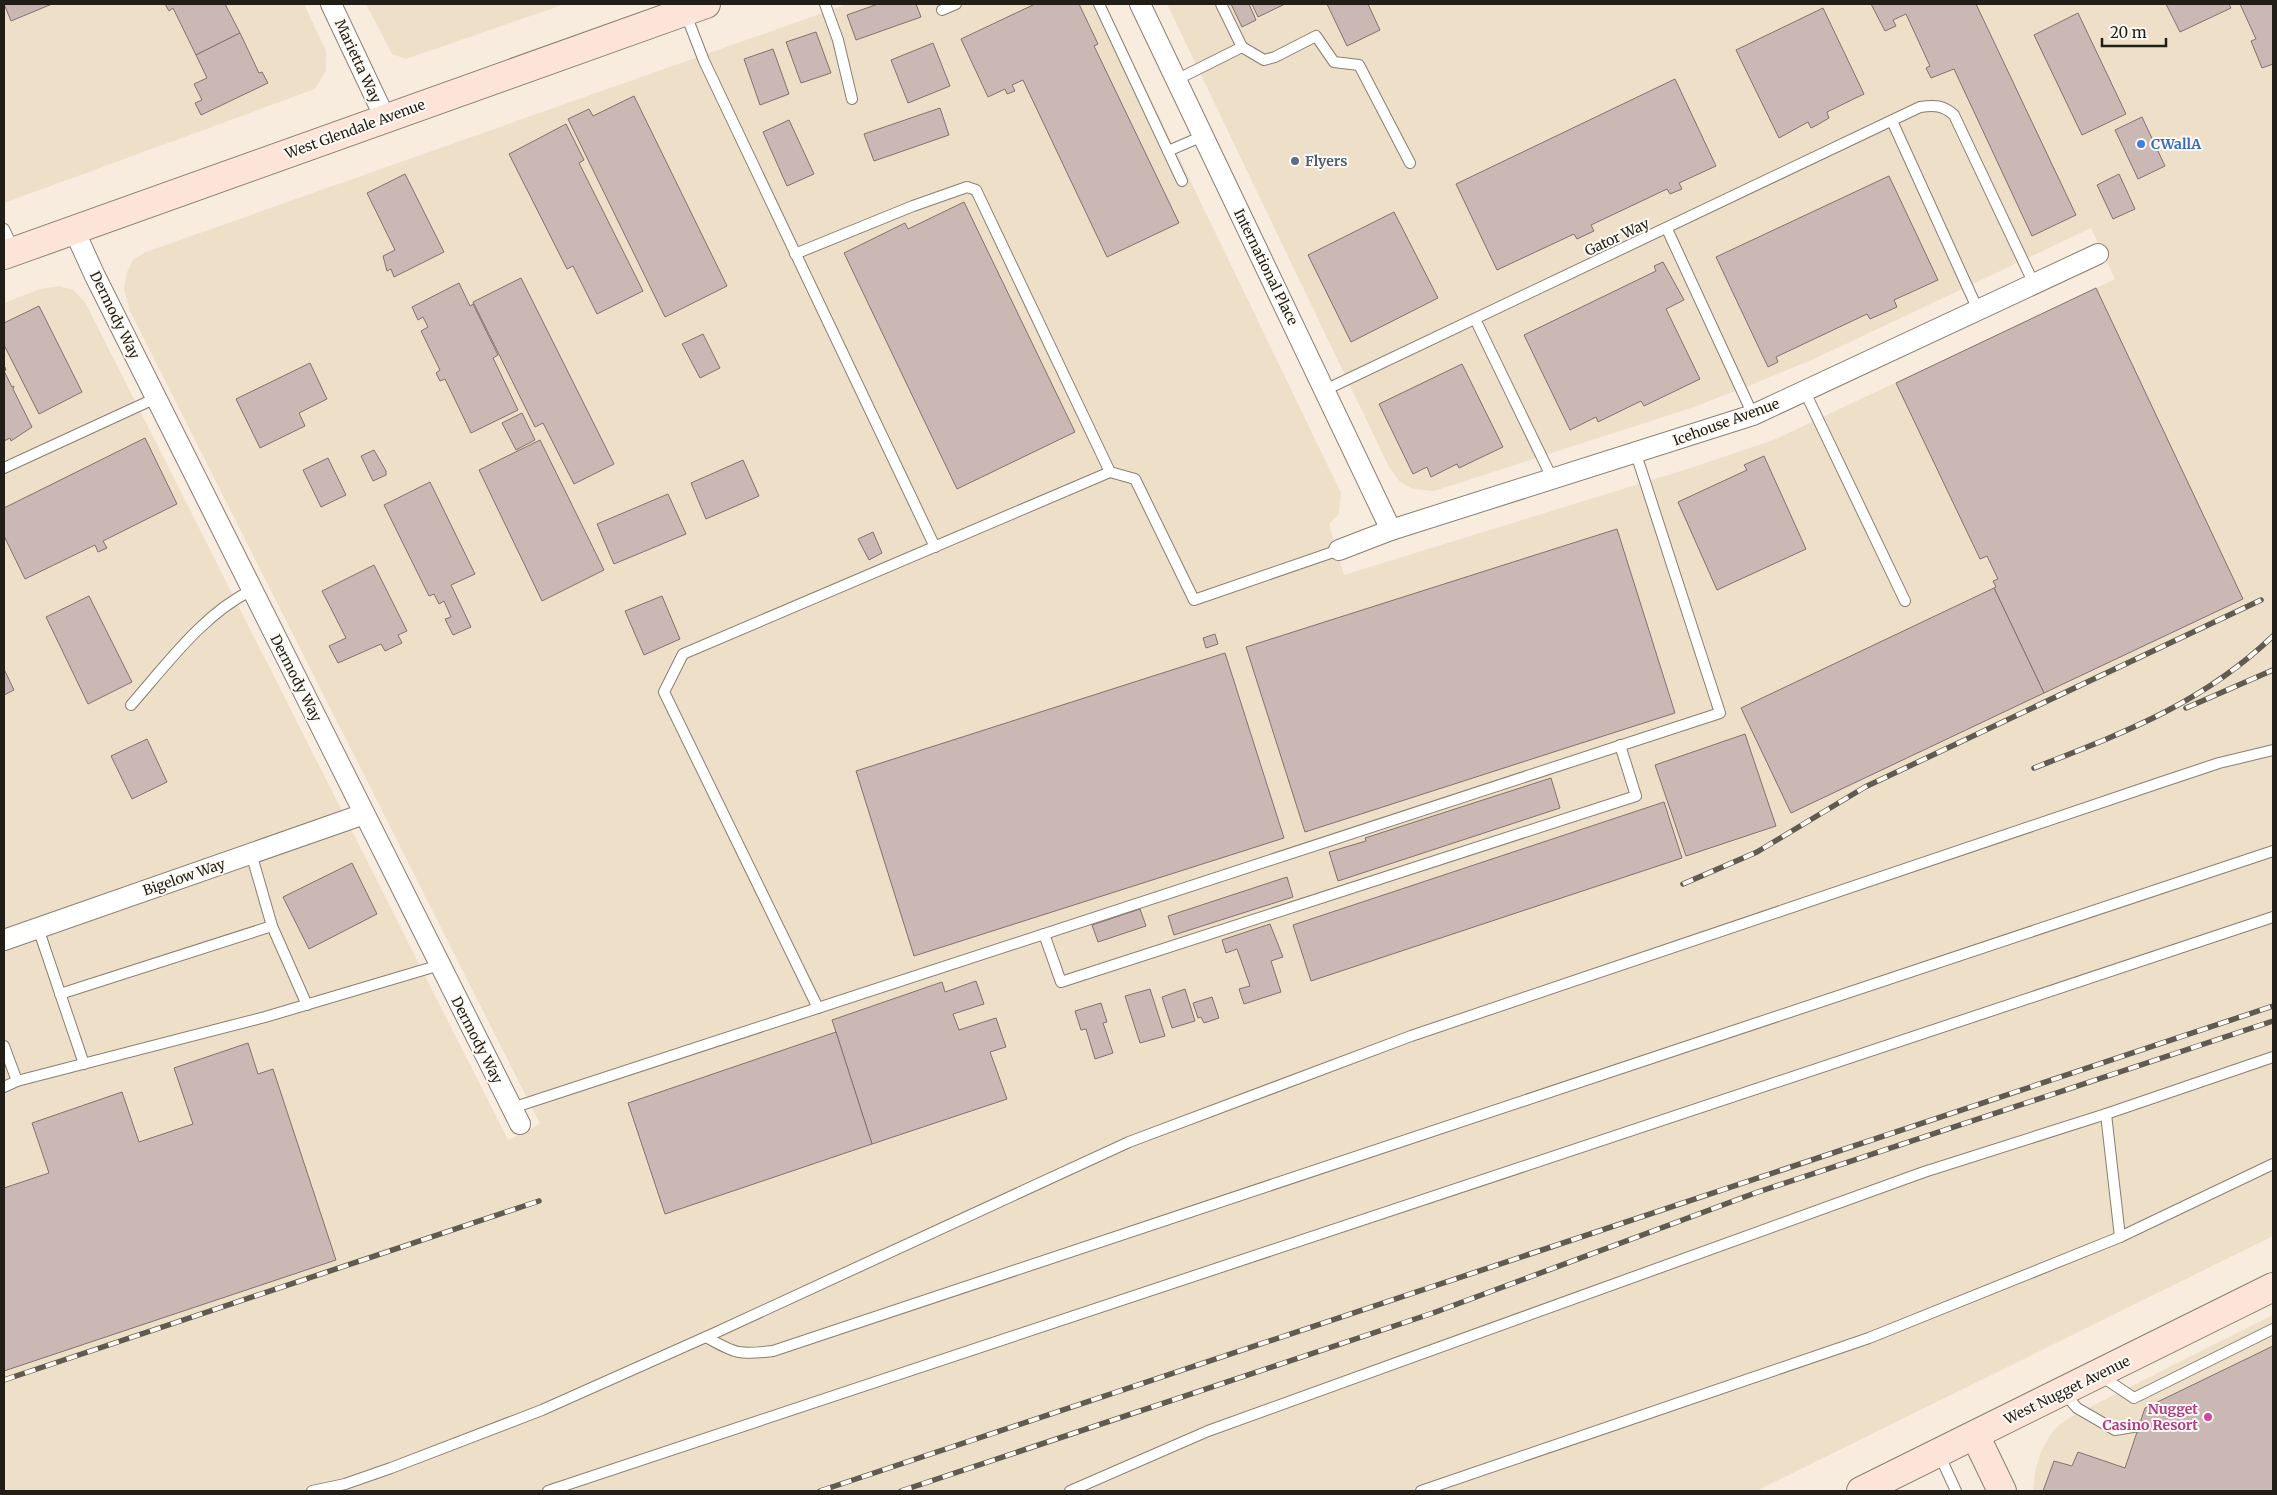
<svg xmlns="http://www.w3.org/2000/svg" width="2277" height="1495" font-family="Merriweather,serif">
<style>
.built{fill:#eedfc9}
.building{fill:#cbb7b3;stroke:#83716d}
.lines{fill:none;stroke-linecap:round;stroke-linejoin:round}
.lane-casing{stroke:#897f71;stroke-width:12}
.street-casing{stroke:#897f71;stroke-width:22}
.secondary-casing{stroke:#897f71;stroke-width:30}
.lane{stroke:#fff;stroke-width:10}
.street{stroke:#fff;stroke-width:20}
.secondary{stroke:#fde4d8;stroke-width:28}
.rail-casing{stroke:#605a51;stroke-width:5.5}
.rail{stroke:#fffbf4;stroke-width:4;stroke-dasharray:11;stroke-linecap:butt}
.shop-dot{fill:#3f7fe0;stroke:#fffbf4;stroke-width:2}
.service-dot{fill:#5c6f8a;stroke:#fffbf4;stroke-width:2}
.hotel-dot{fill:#d1479c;stroke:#fffbf4;stroke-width:2}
.labels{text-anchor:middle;stroke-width:4;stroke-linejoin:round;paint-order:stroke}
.street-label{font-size:14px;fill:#211d17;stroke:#fffbf4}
.shop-label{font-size:14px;font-weight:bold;fill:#366cbe;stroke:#fffbf4;text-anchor:start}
.service-label{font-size:14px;font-weight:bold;fill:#4e5e75;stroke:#fffbf4;text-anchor:start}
.hotel-label{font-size:14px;font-weight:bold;fill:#b23c85;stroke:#fffbf4;text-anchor:end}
</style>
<rect width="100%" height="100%" fill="#f7ecdd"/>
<g class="built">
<polygon points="4,4 304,4 326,51 326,70 315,89 4,203"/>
<polygon points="366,4 565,4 406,59 392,54"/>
<polygon points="848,4 1105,4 1341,493 1339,514 1329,524 1344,575 1697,466 1776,439 2115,279 2091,228 1814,359 1746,387 1691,408 1434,491 1413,489 1400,482 1389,467 1167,4 2273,4 2273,1236 1756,1491 4,1491 4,303 40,289 59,286 73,290 85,302 508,1140 540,1124 130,311 124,289 127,272 133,260 146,252"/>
<polygon points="2273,1315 2273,1491 2033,1491 2035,1471 2041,1452 2050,1435 2060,1424 2076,1414"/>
</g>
<g class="building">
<polygon points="4,4 52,4 11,21"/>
<polygon points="165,4 225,4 240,33 196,55 173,8 169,11"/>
<polygon points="878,4 916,4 921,17 856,40 847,15"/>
<polygon points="1035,4 1079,4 1098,44 1094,46 1179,223 1107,257 1023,80 1012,85 1015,91 1007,94 1005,89 988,97 961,39"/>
<polygon points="1231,4 1249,4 1256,20 1242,27"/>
<polygon points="1252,4 1285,4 1258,17"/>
<polygon points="1327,4 1368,4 1380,30 1347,46"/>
<polygon points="1871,4 1976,4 2076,215 2032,236 1954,69 1931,78 1926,68 1930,66 1906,14 1893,20 1896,26 1885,31"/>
<polygon points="2166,4 2229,4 2231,8 2180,32"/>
<polygon points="2240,4 2273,4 2273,64 2262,68 2251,41 2256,39"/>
<polygon points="1823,8 1864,94 1827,112 1829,118 1817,125 1811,128 1808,122 1779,138 1736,50"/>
<polygon points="2078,13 2126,114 2082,135 2034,35"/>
<polygon points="816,32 831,73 801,83 786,42"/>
<polygon points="240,33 259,73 262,72 268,83 201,115 195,103 202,100 194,84 207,78 196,55"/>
<polygon points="933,43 950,86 908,103 891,60"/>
<polygon points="773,49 789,94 760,105 744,59"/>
<polygon points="1675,79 1716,166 1679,183 1682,189 1670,194 1667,189 1591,225 1594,231 1577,239 1574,234 1497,270 1456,184"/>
<polygon points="634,96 727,286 665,317 568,119 589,109 593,116"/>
<polygon points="940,108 949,135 874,161 864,134"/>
<polygon points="2142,117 2165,166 2138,179 2115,130"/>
<polygon points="789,120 814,174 787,186 763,132"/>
<polygon points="566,124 584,160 579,163 643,291 597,314 573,266 567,269 509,154"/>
<polygon points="405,174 444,252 394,277 391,269 387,271 383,256 395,250 367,193"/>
<polygon points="2119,174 2135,209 2113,219 2097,185"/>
<polygon points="1889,176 1938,280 1894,300 1897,307 1870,319 1867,314 1776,357 1778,362 1768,367 1716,257"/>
<polygon points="964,202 1075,432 957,489 844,253 905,223 908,229"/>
<polygon points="1394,212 1438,298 1351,342 1308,255"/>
<polygon points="1663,262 1684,300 1666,309 1700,379 1644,406 1641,401 1598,422 1596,417 1570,430 1524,335 1656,271 1654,266"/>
<polygon points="521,278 614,464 574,484 543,423 535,427 473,302"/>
<polygon points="459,283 470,306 473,304 498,355 493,358 518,410 471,433 445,379 440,381 436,373 440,370 421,331 428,327 423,317 418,320 412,307"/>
<polygon points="2096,288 2243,599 2044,693 1994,588 1996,587 1993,581 1998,579 1987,556 1980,559 1896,383"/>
<polygon points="39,306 82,392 39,414 4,345 4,323"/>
<polygon points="703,334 720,368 700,378 682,344"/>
<polygon points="310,363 327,399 299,413 305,426 260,448 236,399"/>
<polygon points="1462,364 1503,447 1459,468 1457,464 1431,477 1427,467 1413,474 1379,404"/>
<polygon points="5,367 6,370 4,371 12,387 14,386 13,389 32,427 11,441 10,438 4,441 4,368"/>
<polygon points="522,413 535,440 516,450 502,423"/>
<polygon points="145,438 177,504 103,541 107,548 98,552 95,545 25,579 4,536 4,508"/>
<polygon points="540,440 604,570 542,601 479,470"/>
<polygon points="374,450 386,471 386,475 373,481 361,456"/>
<polygon points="1764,456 1806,549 1717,590 1678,502 1747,470 1744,465"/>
<polygon points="328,458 346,495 321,507 303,470"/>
<polygon points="743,460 759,496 706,519 691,483"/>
<polygon points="430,482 475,574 451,585 471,627 453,635 445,619 451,617 444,601 439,604 434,594 429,596 384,505"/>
<polygon points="668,494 686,534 614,564 597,524"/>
<polygon points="1617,529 1675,713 1305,832 1246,647"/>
<polygon points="873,532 882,553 869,560 858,539"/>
<polygon points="374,565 407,631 398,635 402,643 385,651 381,644 338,663 329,646 346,638 322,591"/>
<polygon points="1994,588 2044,693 1791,813 1741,708"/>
<polygon points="89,596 132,682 88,704 46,617"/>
<polygon points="662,596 680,639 644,655 625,611"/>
<polygon points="1215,634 1218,644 1206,648 1203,638"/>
<polygon points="1225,653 1284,838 914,956 856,771"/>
<polygon points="4,669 14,690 4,695"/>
<polygon points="1745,734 1776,826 1686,856 1655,765"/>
<polygon points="147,739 167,782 132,799 111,756"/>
<polygon points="1551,778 1560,808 1338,881 1329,852 1366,841 1365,838"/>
<polygon points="1664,802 1682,858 1311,981 1293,925"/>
<polygon points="352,863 377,914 309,949 283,897"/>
<polygon points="1287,877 1293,897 1174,935 1168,916"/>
<polygon points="1140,909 1146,926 1098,942 1092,925"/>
<polygon points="1270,924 1283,957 1271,961 1281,992 1244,1004 1239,989 1250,986 1237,949 1226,953 1222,940"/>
<polygon points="976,981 984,1004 953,1014 959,1030 996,1018 1006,1047 990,1052 1007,1099 872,1144 832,1020 942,982 945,992"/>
<polygon points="1150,989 1165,1036 1140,1043 1125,996"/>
<polygon points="1185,989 1195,1021 1172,1028 1162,997"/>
<polygon points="1212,997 1219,1018 1204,1023 1201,1017 1198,1018 1193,1003"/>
<polygon points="1101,1003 1107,1022 1103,1023 1113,1053 1095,1059 1086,1029 1081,1030 1075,1011"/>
<polygon points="836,1032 872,1144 665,1214 628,1103"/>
<polygon points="248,1043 258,1074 273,1069 336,1260 4,1371 4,1188 49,1173 32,1123 122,1092 139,1142 193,1124 174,1068"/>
<polygon points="2273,1346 2273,1491 2043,1491 2054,1461 2072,1466 2078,1452 2125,1468 2145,1408"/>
</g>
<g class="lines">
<g class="lane-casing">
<g id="lane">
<polyline points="825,4 838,40 852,99"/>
<polyline points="1099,4 1182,181"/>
<polyline points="942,10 956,4"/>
<polyline points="685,12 704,61 935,547"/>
<polyline points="1242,47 1264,60 1275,57 1316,36 1334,62 1359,65 1410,163"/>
<polyline points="1176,80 1242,47 1221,4"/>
<polyline points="1892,121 1978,310"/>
<polyline points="1168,151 1203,136"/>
<polyline points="4,229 14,250"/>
<polyline points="1667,229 1753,415"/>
<polyline points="795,254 913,206 967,187 976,190 1110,472"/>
<polyline points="1475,319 1553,480"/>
<path d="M 1325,390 L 1920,107 C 1935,105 1943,105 1954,115 L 2034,284"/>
<polyline points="1805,392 1905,601"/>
<polyline points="4,468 156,398"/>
<path d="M 131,705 C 167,664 203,614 252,590"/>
<polyline points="251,853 272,926"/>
<polyline points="38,928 84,1064"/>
<polyline points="1044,934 1061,982 1636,796 1620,745"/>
<polyline points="60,994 272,926 307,1005"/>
<polyline points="818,1008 664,692 683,654 1110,472 1135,479 1194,600 1339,550"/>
<polyline points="4,1046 17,1081"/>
<polyline points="4,1087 17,1081 265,1017 440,965"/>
<polyline points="512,1108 1720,713 1636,454"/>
<polyline points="2106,1114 2120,1237"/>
<path d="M 706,1337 C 736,1354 739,1355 773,1351 L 2273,851"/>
<polyline points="2101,1376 2134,1398 2273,1329"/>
<polyline points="2064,1393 2077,1408 2115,1430 2139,1426"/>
<polyline points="1939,1454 1956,1491"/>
<polyline points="312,1491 345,1484 391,1468 542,1410 717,1332 1129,1142 1411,1036 2162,782 2219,763 2273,750"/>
<polyline points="548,1491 2273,917"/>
<polyline points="1070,1491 1208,1431 1924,1172 2106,1114 2273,1057"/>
<polyline points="1421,1491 1869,1338 2120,1237 2273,1164"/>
</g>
</g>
<g class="street-casing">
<g id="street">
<polyline points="331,4 385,118"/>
<polyline points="1140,4 1391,530"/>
<polyline points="74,230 95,276 520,1124"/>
<polyline points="1339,550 1391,530 1753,415 2098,254"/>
<polyline points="4,940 364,814"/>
</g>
</g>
<g class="secondary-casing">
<g id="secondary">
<polyline points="4,255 706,4"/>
<polyline points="1975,1435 2002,1491"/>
<polyline points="1861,1491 2273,1287"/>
</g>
</g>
<use href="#lane" class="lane"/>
<use href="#street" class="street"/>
<use href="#secondary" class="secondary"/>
<g class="rail-casing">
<g id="rail">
<polyline points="2186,708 2273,670"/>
<path d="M 2034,768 C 2123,733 2202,704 2273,636"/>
<polyline points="1683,884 1757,852 1865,787 2261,600"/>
<polyline points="4,1380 539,1201"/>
<polyline points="820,1491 2273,1006"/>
<polyline points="901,1491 1433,1313 1755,1193 2273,1021"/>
</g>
</g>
<use href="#rail" class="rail"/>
</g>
<circle class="shop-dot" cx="2141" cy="144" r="5"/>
<circle class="service-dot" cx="1295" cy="161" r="5"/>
<circle class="hotel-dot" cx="2208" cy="1417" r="5"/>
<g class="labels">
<g class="street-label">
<text transform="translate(358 61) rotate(65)" y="5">Marietta Way</text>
<text transform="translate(355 129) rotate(-20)" y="5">West Glendale Avenue</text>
<text transform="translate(1617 237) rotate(-25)" y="5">Gator Way</text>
<text transform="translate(1266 267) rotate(64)" y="5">International Place</text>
<text transform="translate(115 315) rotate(64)" y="5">Dermody Way</text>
<text transform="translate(1726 422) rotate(-20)" y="5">Icehouse Avenue</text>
<text transform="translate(296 678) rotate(63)" y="5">Dermody Way</text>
<text transform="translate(184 877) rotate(-19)" y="5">Bigelow Way</text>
<text transform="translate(477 1040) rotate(63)" y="5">Dermody Way</text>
<text transform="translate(2067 1390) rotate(-26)" y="5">West Nugget Avenue</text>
</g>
<g class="shop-label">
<text x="2151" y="149">CWallA</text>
</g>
<g class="service-label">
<text x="1305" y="166">Flyers</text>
</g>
<g class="hotel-label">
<text x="2198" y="1414">Nugget<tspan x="2198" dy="16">Casino Resort</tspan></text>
</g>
</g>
<rect width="2277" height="1495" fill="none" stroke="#211d17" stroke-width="10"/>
<path d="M2102 38v8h64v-8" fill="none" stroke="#211d17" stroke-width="2.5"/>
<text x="2110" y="38" font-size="15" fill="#211d17" stroke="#fffbf4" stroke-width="4" paint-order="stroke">20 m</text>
</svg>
